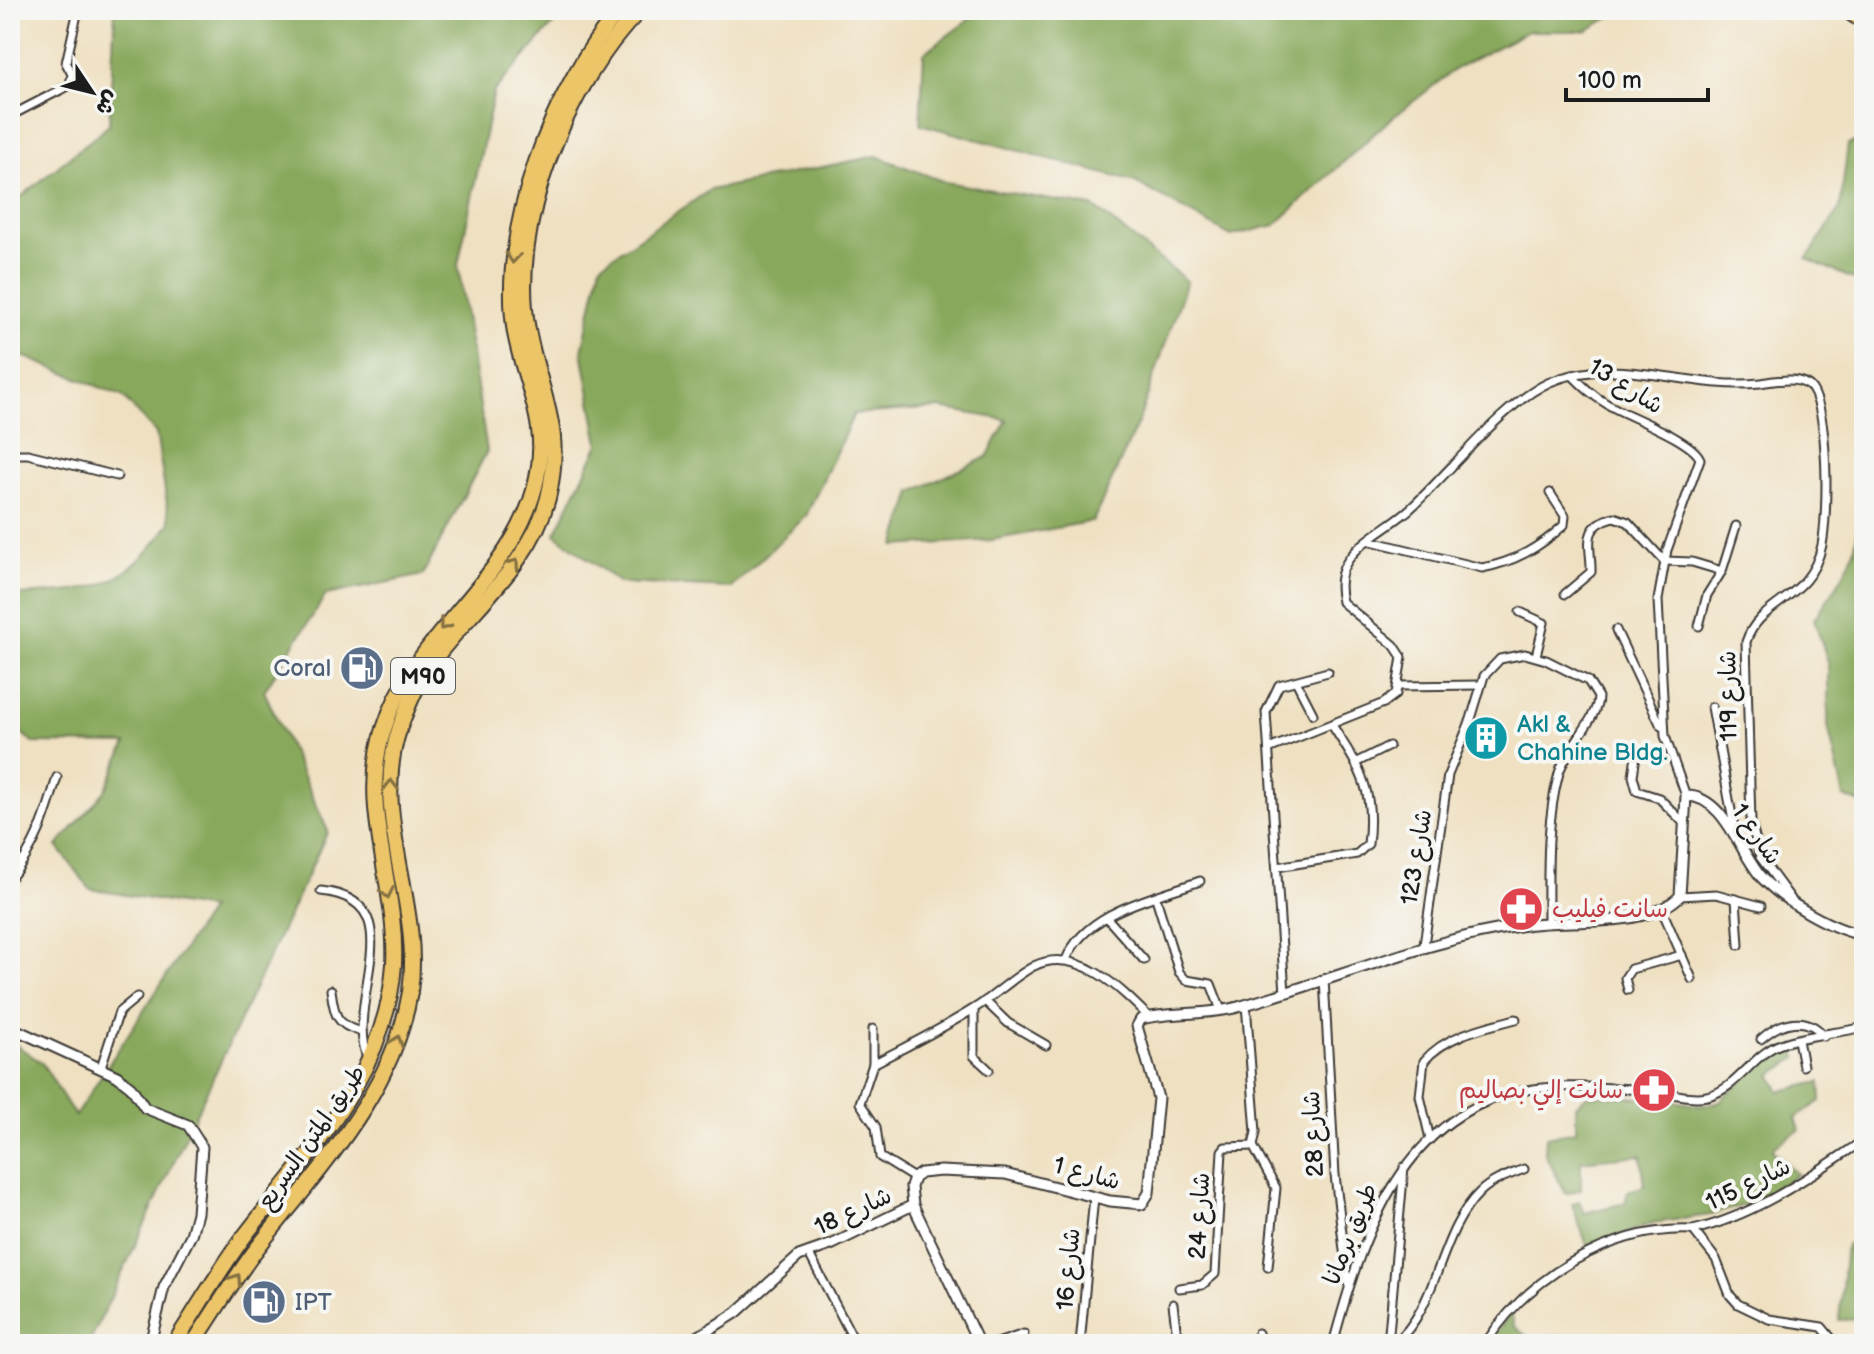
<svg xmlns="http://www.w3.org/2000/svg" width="1874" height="1354" font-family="'Balsamiq Sans','Playpen Sans Arabic',sans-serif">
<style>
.forest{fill:#88a85c;stroke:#52623c;stroke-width:2}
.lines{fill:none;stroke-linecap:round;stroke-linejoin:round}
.minor-casing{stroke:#3c3935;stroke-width:11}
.tertiary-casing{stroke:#3c3935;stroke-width:13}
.motorway-casing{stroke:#3c3935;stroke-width:18}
.minor{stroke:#fff;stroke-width:7}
.tertiary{stroke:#fff;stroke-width:9}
.motorway{stroke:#edc569;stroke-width:14}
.oneway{stroke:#847042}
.labels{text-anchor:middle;stroke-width:8;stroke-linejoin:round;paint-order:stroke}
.shield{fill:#f6f6f2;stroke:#5d5d5c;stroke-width:2}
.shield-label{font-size:22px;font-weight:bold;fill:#1c1c1c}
.street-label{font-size:24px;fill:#1c1c1c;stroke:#f6f6f2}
.service-label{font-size:24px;fill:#4e5e75;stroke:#f6f6f2;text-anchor:end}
.culture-label{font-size:24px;fill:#0d838f;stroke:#f6f6f2;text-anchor:start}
.health-label{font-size:24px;fill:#be3a42;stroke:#f6f6f2;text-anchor:start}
</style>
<rect width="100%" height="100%" fill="#f6f6f2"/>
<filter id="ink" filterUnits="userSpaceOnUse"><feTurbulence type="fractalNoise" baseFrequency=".0125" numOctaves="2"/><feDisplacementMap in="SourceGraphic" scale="16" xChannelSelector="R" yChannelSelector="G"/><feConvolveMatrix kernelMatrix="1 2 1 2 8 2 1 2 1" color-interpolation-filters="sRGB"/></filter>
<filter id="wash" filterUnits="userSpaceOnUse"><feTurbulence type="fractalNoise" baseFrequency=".006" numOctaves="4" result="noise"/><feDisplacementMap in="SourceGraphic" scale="32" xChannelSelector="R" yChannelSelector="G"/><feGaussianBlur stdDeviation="1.8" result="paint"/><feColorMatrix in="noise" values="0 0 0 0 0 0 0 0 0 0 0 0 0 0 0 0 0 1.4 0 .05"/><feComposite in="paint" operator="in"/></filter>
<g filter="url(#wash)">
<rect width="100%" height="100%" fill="#efe0c1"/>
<g class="forest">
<path d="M 115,10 L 566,10 L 494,91 L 458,265 L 487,451 L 423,575 L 326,595 L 264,691 L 328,831 L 89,1344 L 10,1344 L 10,1041 L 42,1063 L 75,1116 L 210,909 L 90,889 L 57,846 L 105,791 L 126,744 L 33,743 L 10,723 L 10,596 C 93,589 118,596 170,523 L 156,433 L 122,396 L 10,351 L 10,206 L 109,125 Z"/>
<polygon points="982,10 1623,10 1586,31 1528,31 1455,69 1387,122 1275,225 1231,236 1135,182 920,124 924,53"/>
<polygon points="1864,139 1864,284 1807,259 1840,208 1848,144"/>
<polygon points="876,156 945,182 1094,207 1187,281 1138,423 1093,521 992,540 895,546 912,492 987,457 1007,420 940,408 854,414 806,516 731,588 620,583 555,534 599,444 582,351 601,264 710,190"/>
<path d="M 1864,386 L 1864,804 L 1844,797 L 1828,726 L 1828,662 L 1814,619 C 1831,594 1853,567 1857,536 C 1863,497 1847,421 1864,386 Z"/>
<polygon points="1795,1048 1797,1058 1771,1075 1780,1091 1820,1082 1821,1101 1796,1118 1800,1130 1774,1146 1773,1151 1798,1174 1756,1202 1710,1215 1653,1223 1588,1248 1572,1204 1579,1201 1584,1213 1625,1203 1628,1191 1645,1186 1641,1155 1581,1161 1581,1189 1566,1194 1545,1154 1546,1137 1576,1131 1576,1106 1587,1095 1665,1099 1700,1106 1720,1101 1765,1058"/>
<polygon points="1846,1244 1864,1247 1864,1319 1839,1320"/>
<polygon points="1511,1312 1514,1326 1530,1339 1558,1336 1558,1343 1488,1344"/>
</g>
</g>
<g filter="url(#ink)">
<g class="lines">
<g class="minor-casing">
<g id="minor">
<polyline points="10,116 70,85 72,74 66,63 78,10"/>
<path d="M 1572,375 C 1583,386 1593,396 1607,404 C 1627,416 1693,440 1700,459 L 1667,550 L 1658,600 L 1665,736 L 1686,796"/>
<polyline points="10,454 28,454 117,476"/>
<path d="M 1371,541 L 1482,568 C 1515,562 1540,547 1564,525 L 1565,516 L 1550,493"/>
<path d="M 1565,594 L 1591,572 C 1592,547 1579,527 1614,517 L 1628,522 L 1664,561 L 1692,562 L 1722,571"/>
<polyline points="1520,612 1544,623 1536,656"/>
<polyline points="1699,626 1707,595 1722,571 1736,526"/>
<polyline points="1616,630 1661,726"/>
<polyline points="1296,681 1313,714"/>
<polyline points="1399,686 1480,685"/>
<polyline points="1712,707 1735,832"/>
<path d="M 1271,748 L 1384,703 L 1396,694 L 1402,657 L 1394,645 L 1342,602 C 1339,589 1339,574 1347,562 C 1361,539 1392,526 1412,507 C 1451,471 1503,403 1550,382 C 1617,353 1691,391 1760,383 C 1774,381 1802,375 1812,389 C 1829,415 1828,514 1822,545 C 1810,602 1760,599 1746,642 L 1751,822 L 1760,857 L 1791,899"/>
<polyline points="1636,755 1633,776 1637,791 1659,798 1683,822"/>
<polyline points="1357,762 1389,746"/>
<path d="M 1277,867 L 1357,854 L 1368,844 C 1375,789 1360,769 1332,725"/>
<path d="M 10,879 C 36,847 46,816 57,777"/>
<path d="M 321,891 C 416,901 344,999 367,1057"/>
<polyline points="1680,896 1716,894 1761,906"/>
<polyline points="1156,898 1179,972 1186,980 1211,984 1221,1010"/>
<polyline points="1736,899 1739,945"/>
<polyline points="1662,910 1692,979"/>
<polyline points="1107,918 1144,960"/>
<path d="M 1424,945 L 1448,775 L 1471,719 L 1484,676 L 1500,659 L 1525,654 L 1546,660 L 1588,681 L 1598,697 C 1598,719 1567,746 1559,773 C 1546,820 1548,874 1548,922"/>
<path d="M 1066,960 C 1085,911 1154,898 1200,881"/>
<polyline points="1324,979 1335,1175 1348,1283"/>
<path d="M 331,990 C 334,1012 335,1025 359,1031"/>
<polyline points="1628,990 1625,978 1631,969 1682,955"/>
<polyline points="1285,993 1266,712 1279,685 1328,672"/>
<polyline points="985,1001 1008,1023 1046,1045"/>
<polyline points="974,1009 974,1056 989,1070"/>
<polyline points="873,1029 873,1064 860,1103 876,1127 880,1157 914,1178"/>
<path d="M 1761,1039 C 1780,1022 1806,1013 1824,1036"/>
<polyline points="1798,1040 1803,1066"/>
<path d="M 873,1064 C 907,1046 942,1029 975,1008 C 995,996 1013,977 1034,966 C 1077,945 1121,989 1149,1017"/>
<polyline points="101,1067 119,1012 137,997"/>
<path d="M 1430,1139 L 1420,1096 L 1424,1061 C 1446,1035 1485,1027 1516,1019"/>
<polyline points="1253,1146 1276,1188 1268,1267"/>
<polyline points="808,1252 856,1344"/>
<polyline points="1179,1288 1202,1285 1215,1274 1222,1151 1225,1147 1253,1146 1256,1132 1246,1004"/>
<polyline points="1173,1304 1178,1344"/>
<polyline points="1258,1333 1261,1344"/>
<polyline points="994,1344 1024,1334"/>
<polyline points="1080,1344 1094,1197"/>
<path d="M 1333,1344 C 1365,1224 1410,1093 1556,1087 C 1586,1086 1617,1088 1647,1090 C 1666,1091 1688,1100 1707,1096 C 1737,1090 1753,1053 1781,1044 C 1807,1034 1837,1034 1864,1027"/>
<polyline points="1388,1344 1404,1167"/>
<path d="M 1394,1344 C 1439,1307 1438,1233 1480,1192 C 1492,1180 1509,1175 1524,1169"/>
<path d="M 1485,1344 C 1528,1277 1612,1226 1693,1230"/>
<path d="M 1836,1344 L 1822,1327 L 1769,1319 L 1738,1304 L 1730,1295 L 1716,1259 L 1693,1230 C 1757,1215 1810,1176 1864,1140"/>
</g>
</g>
<g class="tertiary-casing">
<g id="tertiary">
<polyline points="10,1027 117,1076 131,1087 145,1108 188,1125 202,1147 197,1213 191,1235 164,1287 150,1344"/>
<polyline points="686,1344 736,1313 799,1256 833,1244 913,1205"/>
<path d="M 979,1344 L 913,1205 L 911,1187 L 914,1178 L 921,1173 L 941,1171 L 1005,1174 L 1110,1201 L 1142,1204 L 1149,1193 L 1158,1098 L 1137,1026 L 1141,1019 C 1173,1011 1206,1016 1238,1007 C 1335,980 1426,939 1526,925 C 1571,918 1646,930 1680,896 L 1686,796 C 1724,795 1740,854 1762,878 C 1785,902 1832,930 1864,935"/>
</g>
</g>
<g class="motorway-casing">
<g id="motorway">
<polyline points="1846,10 1864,22"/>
<path d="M 174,1344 C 197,1309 218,1272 243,1238 C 307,1154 387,1075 394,964 C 398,883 358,809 384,729 C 415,629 517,578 537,478 C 549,423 525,386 515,333 C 498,232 553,86 620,10"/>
<path d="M 193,1344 C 213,1313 233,1281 255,1251 C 315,1173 394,1093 410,992 C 423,902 369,815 400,727 C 409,703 418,681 433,661 C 472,608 531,564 548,498 C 565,428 540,395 528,330 C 508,226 567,83 640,10"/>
</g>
</g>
<use href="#minor" class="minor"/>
<use href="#tertiary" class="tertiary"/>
<use href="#motorway" class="motorway"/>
</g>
<defs><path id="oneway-chevron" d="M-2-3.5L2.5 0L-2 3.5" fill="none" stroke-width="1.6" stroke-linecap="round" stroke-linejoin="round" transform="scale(2)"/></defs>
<g class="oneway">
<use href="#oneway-chevron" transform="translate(513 258) rotate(95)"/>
<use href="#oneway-chevron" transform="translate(514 564) rotate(-55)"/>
<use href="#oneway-chevron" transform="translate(444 625) rotate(128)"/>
<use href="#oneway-chevron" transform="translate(391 785) rotate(-90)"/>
<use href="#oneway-chevron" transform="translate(387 893) rotate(78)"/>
<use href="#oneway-chevron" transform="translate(397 1041) rotate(-71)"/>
<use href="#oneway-chevron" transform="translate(236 1279) rotate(-56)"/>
</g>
</g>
<defs>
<g id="fuel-disc" transform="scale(2.3)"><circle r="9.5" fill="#5c6f8a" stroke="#f6f6f2"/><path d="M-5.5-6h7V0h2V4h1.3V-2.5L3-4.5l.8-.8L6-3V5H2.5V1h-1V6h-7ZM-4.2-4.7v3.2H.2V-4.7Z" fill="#fff"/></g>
<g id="building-disc" transform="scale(2.3)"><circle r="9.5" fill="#0f9aa8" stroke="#f6f6f2"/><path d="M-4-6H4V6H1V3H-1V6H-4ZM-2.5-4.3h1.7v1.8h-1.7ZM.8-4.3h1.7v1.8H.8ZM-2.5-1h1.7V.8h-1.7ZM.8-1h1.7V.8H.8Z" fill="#fff"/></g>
<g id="pharmacy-disc" transform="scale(2.3)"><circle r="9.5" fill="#e0444e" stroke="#f6f6f2"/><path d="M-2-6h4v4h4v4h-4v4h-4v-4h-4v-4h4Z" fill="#fff"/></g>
</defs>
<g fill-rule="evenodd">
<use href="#fuel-disc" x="362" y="668"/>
<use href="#building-disc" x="1486" y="738"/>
<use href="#pharmacy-disc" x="1521" y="909"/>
<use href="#pharmacy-disc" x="1654" y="1090"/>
<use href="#fuel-disc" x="264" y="1302"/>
</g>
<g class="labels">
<rect class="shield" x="391" y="658" width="64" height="36" rx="6"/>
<g class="shield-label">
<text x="423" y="684">M90</text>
</g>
<g class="street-label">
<text transform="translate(1626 386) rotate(32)" y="8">شارع 13</text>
<text transform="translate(1728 696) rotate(-91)" y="8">شارع 119</text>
<text transform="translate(1757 834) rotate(55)" y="8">شارع 1</text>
<text transform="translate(1416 857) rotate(-81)" y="8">شارع 123</text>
<text transform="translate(1313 1134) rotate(-93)" y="8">شارع 28</text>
<text transform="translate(311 1137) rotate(-55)" y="8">طريق المتن السريع</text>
<text transform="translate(1087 1173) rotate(15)" y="8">شارع 1</text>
<text transform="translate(1748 1184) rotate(-26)" y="8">شارع 115</text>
<text transform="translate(853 1211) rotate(-25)" y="8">شارع 18</text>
<text transform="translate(1199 1216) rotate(-87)" y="8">شارع 24</text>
<text transform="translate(1350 1234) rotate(-68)" y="8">طريق برمانا</text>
<text transform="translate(1068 1269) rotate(-85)" y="8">شارع 16</text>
</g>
<g class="service-label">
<text x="331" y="676">Coral</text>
<text x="295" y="1310" text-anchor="start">IPT</text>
</g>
<g class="culture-label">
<text x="1517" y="732">Akl &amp;<tspan x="1517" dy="28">Chahine Bldg.</tspan></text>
</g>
<g class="health-label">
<text x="1552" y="917">سانت فيليب</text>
<text x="1623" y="1098" text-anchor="end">سانت إلي بصاليم</text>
</g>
</g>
<rect width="1874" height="1354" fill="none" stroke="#f6f6f2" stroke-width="40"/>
<g transform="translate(92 92) rotate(125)" stroke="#f6f6f2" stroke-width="6" paint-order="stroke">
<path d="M0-6L14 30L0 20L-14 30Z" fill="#1c1c1c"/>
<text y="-12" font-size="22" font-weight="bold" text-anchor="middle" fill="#1c1c1c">ش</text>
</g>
<path d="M1566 88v12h142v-12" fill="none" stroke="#1c1c1c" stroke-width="4"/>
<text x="1578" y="88" font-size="24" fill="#1c1c1c" stroke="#f6f6f2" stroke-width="6" paint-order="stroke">100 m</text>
</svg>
